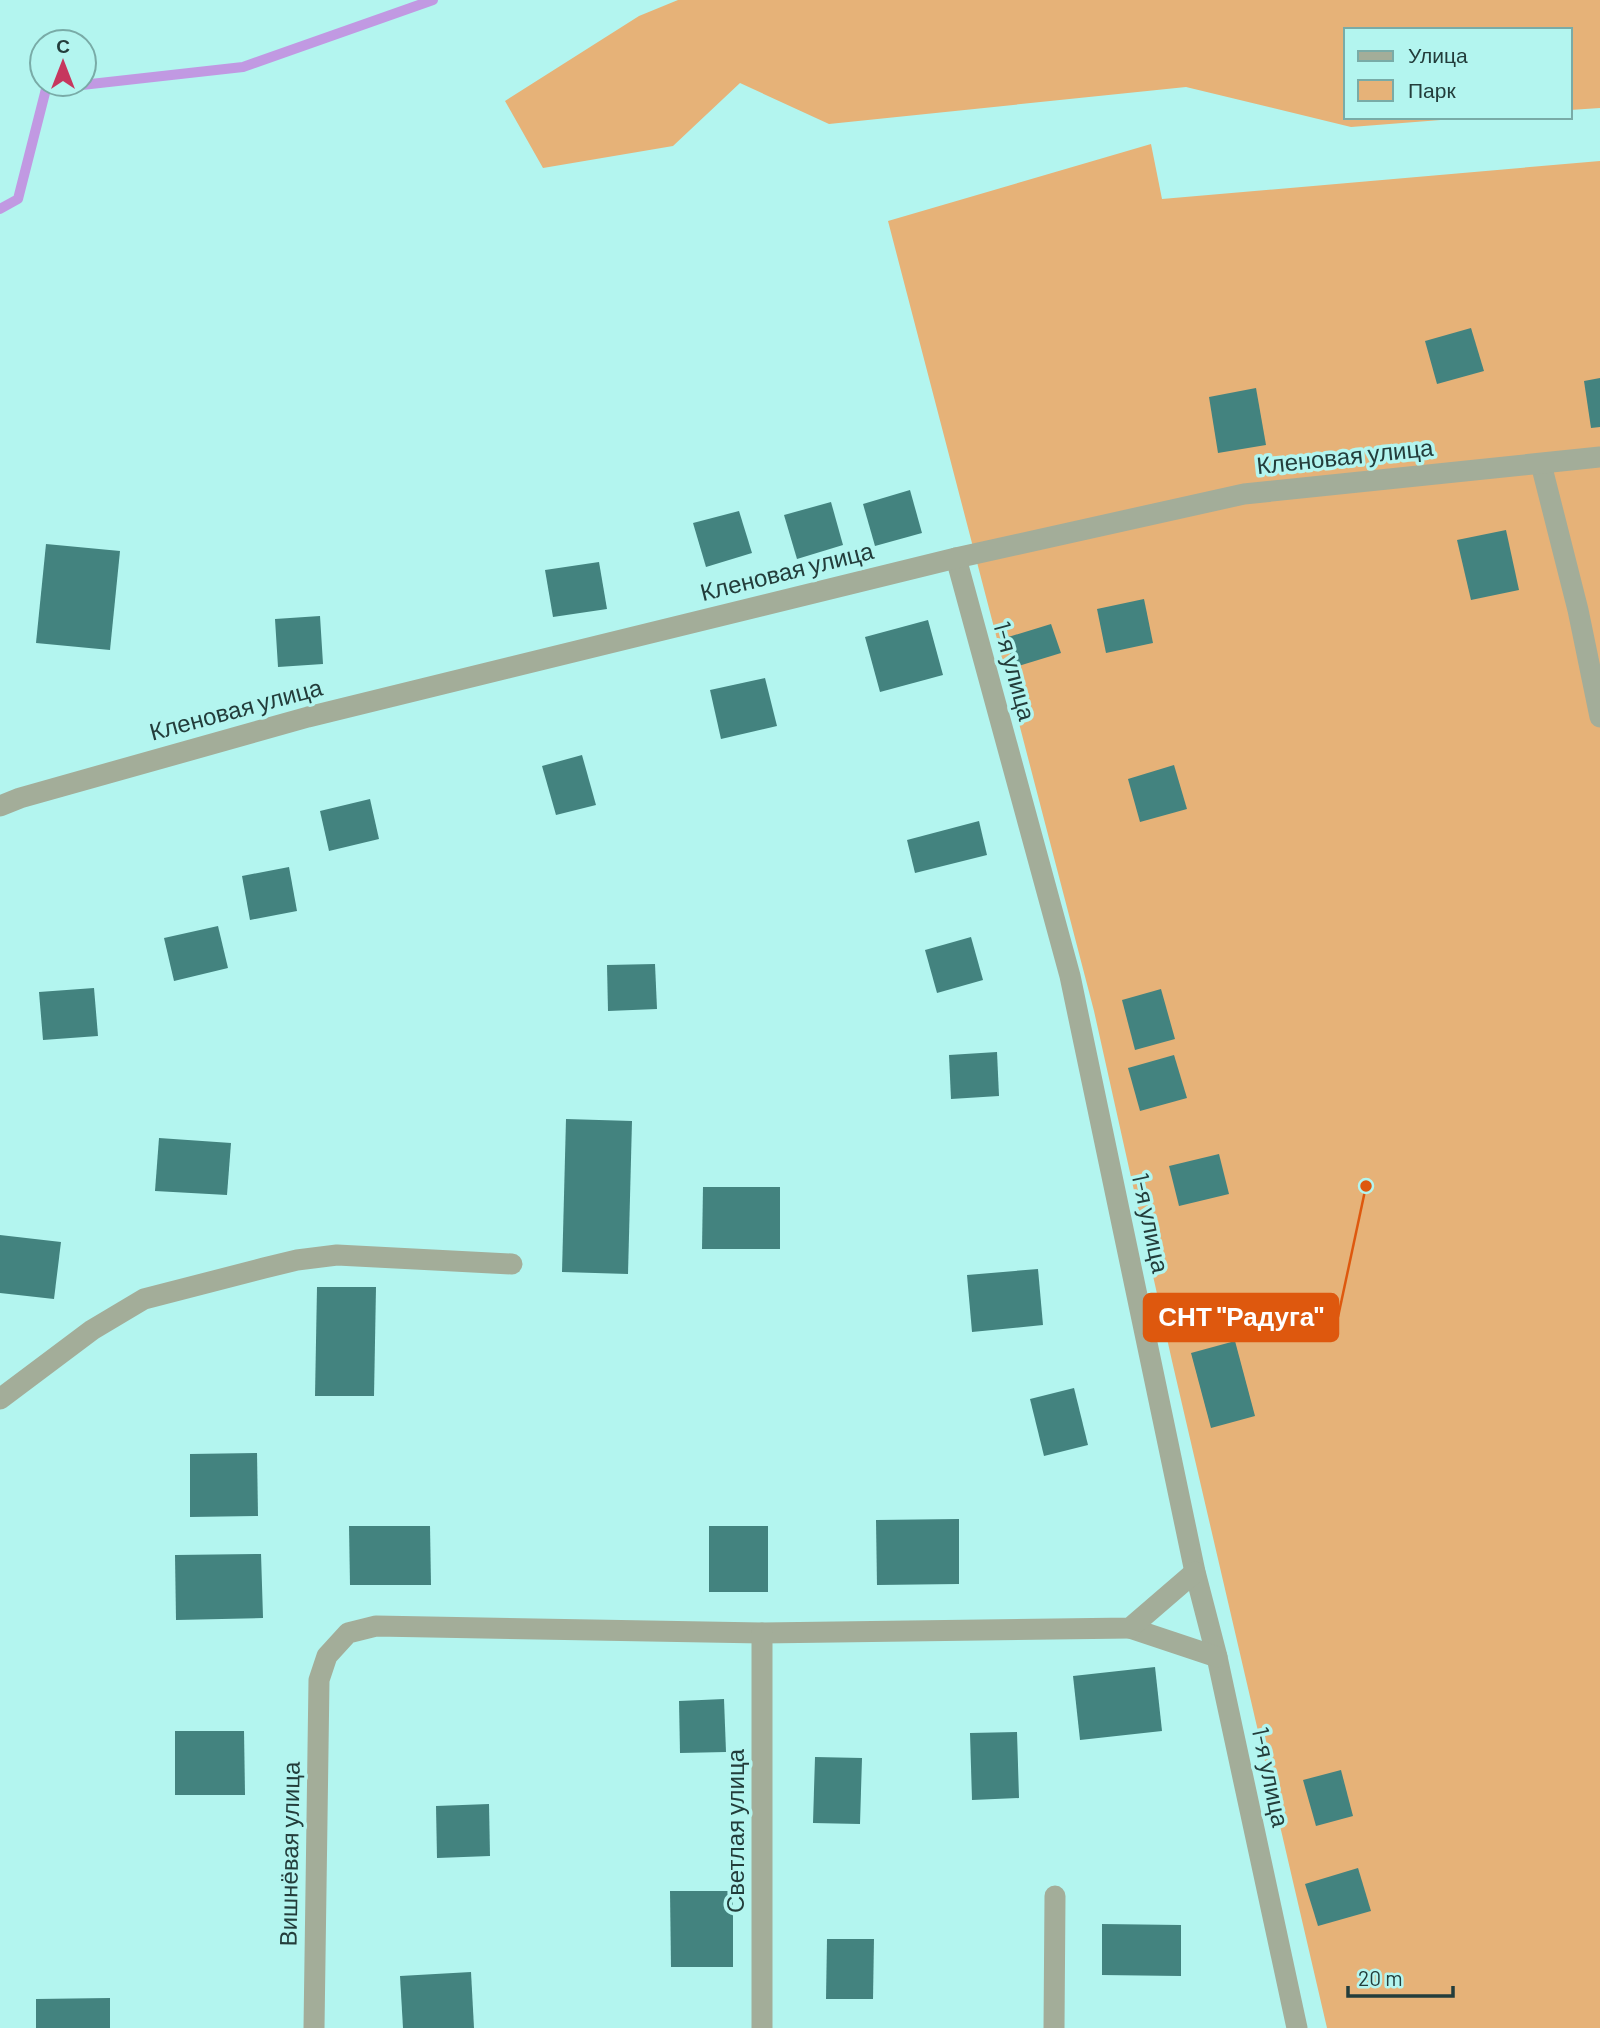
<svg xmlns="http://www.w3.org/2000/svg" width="1600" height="2028" font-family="Barlow,sans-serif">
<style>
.green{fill:#e6b278}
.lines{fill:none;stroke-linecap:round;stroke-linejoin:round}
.stream{stroke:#c199e2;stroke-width:10}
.building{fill:#43837f}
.minor{stroke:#a3ad99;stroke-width:21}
.labels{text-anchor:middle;stroke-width:7;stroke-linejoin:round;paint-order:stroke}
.street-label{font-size:24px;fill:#233d3b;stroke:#b3f5ef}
.leader{fill:none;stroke:#de580e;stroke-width:2.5}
.callout-dot{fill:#de580e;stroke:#b3f5ef;stroke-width:2.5}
.callout{fill:#de580e;stroke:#de580e;stroke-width:2.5}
.callout-label{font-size:26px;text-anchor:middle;font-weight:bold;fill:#fff}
</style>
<rect width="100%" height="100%" fill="#b3f5ef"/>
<g class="green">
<polygon points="678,0 1600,0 1600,108 1570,110 1570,30 1346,30 1346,117 1479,117 1351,127 1186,87 829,124 740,83 673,146 543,168 505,101 639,16"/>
<polygon points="1151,144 1162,199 1600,161 1600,2028 1327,2028 1172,1361 1094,1011 888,221"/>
</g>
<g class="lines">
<polyline class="stream" points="0,209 18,199 46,89 243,67 433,0"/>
</g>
<g class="building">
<polygon points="1471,328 1484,371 1437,384 1425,341"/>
<polygon points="1600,378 1600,427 1591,428 1584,381"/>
<polygon points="1256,388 1266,445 1218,453 1209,397"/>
<polygon points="910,490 922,533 875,546 863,504"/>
<polygon points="831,502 843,545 797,559 784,515"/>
<polygon points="739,511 752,553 706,567 693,523"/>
<polygon points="1506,530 1519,590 1471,600 1457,540"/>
<polygon points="46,544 120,551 110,650 36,643"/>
<polygon points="599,562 607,609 553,617 545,570"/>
<polygon points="1144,599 1153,643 1106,653 1097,609"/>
<polygon points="320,616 323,664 278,667 275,619"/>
<polygon points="928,620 943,675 880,692 865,637"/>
<polygon points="1051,624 1061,653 1015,667 1005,638"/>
<polygon points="765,678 777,726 721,739 710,690"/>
<polygon points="582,755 596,805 556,815 542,766"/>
<polygon points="1174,765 1187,809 1140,822 1128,779"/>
<polygon points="370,799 379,839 329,851 320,811"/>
<polygon points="979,821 987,855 915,873 907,840"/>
<polygon points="289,867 297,911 250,920 242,876"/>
<polygon points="218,926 228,968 174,981 164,938"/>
<polygon points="971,937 983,980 937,993 925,950"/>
<polygon points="655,964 657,1009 608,1011 607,965"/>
<polygon points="94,988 98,1036 43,1040 39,992"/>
<polygon points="1161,989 1175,1039 1135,1050 1122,1000"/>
<polygon points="997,1052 999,1096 951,1099 949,1055"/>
<polygon points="1174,1055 1187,1098 1140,1111 1128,1068"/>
<polygon points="566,1119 632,1121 628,1274 562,1272"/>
<polygon points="159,1138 231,1143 227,1195 155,1191"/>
<polygon points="1219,1154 1229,1194 1179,1206 1169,1166"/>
<polygon points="703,1187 780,1187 780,1249 702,1249"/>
<polygon points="0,1235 61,1242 54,1299 0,1293"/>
<polygon points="1038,1269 1043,1325 972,1332 967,1275"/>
<polygon points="317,1287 376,1287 374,1396 315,1396"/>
<polygon points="1235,1341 1255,1416 1211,1428 1191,1353"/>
<polygon points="1074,1388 1088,1445 1044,1456 1030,1399"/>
<polygon points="257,1453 258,1516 190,1517 190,1454"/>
<polygon points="959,1519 959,1584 877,1585 876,1520"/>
<polygon points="349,1526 430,1526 431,1585 350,1585"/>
<rect x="709" y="1526" width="59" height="66"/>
<polygon points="261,1554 263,1618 176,1620 175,1555"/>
<polygon points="1155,1667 1162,1731 1080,1740 1073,1676"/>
<polygon points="724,1699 726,1752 680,1753 679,1701"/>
<polygon points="175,1731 244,1731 245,1795 175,1795"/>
<polygon points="1017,1732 1019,1798 972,1800 970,1733"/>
<polygon points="815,1757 862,1758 860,1824 813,1823"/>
<polygon points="1341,1770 1353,1816 1316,1826 1303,1780"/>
<polygon points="489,1804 490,1856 437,1858 436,1806"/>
<polygon points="1358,1868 1371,1911 1318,1926 1305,1884"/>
<polygon points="670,1891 733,1891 733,1967 671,1967"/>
<polygon points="1102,1924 1181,1925 1181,1976 1102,1975"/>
<polygon points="827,1939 874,1939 873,1999 826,1999"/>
<polygon points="471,1972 474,2028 403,2028 400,1976"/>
<polygon points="110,1998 110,2028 36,2028 36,1999"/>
</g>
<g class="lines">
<g class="minor">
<polyline points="1541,464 1578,610 1600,717"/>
<polyline points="956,558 1070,976 1195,1572 1217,1657 1297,2028"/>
<polyline points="0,806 20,798 308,717 956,558 1244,494 1600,457"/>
<polyline points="0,1399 92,1330 144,1299 264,1268 297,1260 337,1255 512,1264"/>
<polyline points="1130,1628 1217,1657"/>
<polyline points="314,2028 319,1680 327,1656 348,1633 376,1626 762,1633 1130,1628 1195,1572"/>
<polyline points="762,2028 762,1633"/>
<polyline points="1054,2028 1055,1896"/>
</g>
</g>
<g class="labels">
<g class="street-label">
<text transform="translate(1345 457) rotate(-6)" y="8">Кленовая улица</text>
<text transform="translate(787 572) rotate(-14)" y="8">Кленовая улица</text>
<text transform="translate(1014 671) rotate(75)" y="8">1-я улица</text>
<text transform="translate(236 710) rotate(-15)" y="8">Кленовая улица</text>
<text transform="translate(1150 1223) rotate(78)" y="8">1-я улица</text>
<text transform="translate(1270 1777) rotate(78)" y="8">1-я улица</text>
<text transform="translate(736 1831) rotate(-90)" y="8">Светлая улица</text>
<text transform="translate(290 1854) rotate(-89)" y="8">Вишнёвая улица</text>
</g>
</g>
<path class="leader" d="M1366 1186L1338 1317"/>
<circle class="callout-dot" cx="1366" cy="1186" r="7"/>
<rect class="callout" x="1144" y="1294" width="194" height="47" rx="7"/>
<g class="callout-label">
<text x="1241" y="1326">СНТ "Радуга"</text>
</g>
<rect x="1344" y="28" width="228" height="91" fill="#b3f5ef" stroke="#79aba7" stroke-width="2"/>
<rect x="1358" y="51" width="35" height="10" fill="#a3ad99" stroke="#79aba7" stroke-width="2"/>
<text x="1408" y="63" font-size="21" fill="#233d3b">Улица</text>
<rect x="1358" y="80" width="35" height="21" fill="#e6b278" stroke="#79aba7" stroke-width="2"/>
<text x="1408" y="98" font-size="21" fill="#233d3b">Парк</text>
<g transform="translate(63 63)"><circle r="33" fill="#b3f5ef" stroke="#79aba7" stroke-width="2"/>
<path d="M0-5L12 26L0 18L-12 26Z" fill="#c6375e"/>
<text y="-10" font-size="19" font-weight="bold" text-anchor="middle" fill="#233d3b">С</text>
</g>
<path d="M1348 1986v10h105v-10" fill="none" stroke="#233d3b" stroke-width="3.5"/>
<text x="1358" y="1986" font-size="21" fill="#233d3b" stroke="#b3f5ef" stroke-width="5" paint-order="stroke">20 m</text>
</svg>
